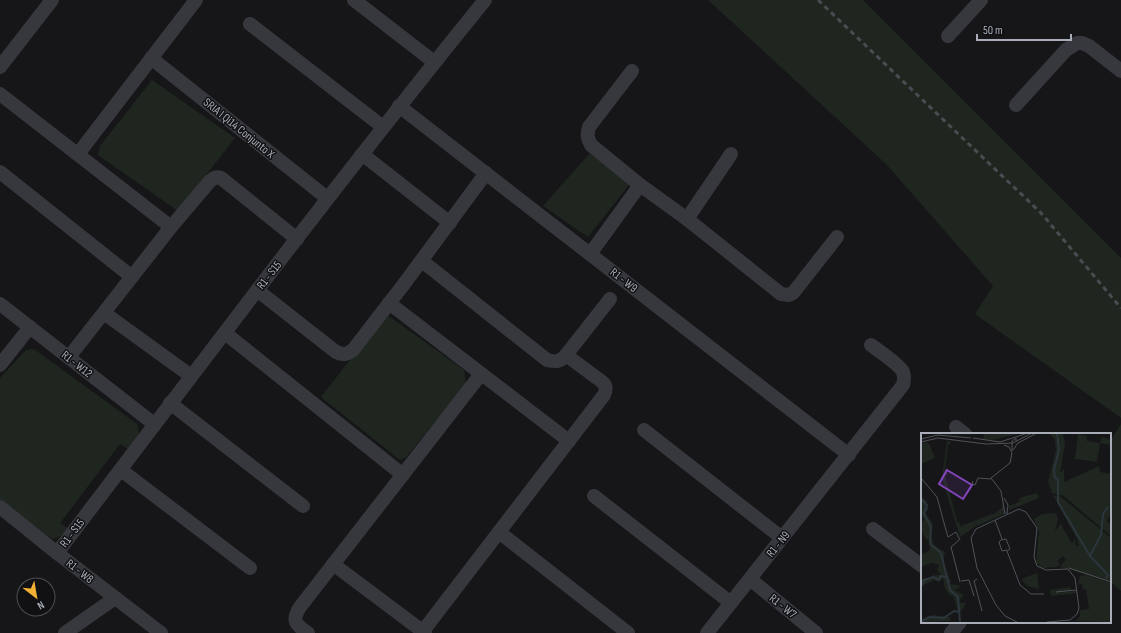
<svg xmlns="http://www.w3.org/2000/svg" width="1121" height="633" font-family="'Sofia Sans Condensed',sans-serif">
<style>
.green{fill:#1e261f}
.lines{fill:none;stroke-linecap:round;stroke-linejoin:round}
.minor{stroke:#37383d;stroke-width:14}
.rail{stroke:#4a4c52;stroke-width:3;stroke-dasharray:5 4;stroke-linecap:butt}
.labels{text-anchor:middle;stroke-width:3;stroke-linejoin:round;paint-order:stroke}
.street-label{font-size:12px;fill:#a8adb8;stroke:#111113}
.inset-river{fill:none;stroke:#2c353c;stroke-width:2}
.inset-road{fill:none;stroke:#505258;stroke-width:1}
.view{fill:#8446be;fill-opacity:0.15;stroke:#8446be;stroke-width:2}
.inset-edge{fill:none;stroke:#a8adb8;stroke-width:2}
</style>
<rect width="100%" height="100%" fill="#161618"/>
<g class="green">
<polygon points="708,0 863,0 1121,258 1121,418 975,314 993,286 886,164"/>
<polygon points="152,80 235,138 178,211 98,155 100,146"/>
<polygon points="590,153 629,185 588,237 543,206"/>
<polygon points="386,314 464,370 466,384 406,457 400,460 321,397"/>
<polygon points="34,349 137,424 139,434 128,449 120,444 60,523 69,529 59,537 53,539 42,533 0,500 0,378 26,350"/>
<polygon points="1121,424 1121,591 1110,581 1110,441"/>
</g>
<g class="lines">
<g class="minor">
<polyline points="354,0 434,62"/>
<polyline points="250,24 383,127"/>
<polyline points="948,36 981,0"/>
<polyline points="151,58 327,198"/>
<polyline points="0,67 52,0"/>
<path d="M 632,71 L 589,127 C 587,134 587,138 591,145 L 640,185 L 687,219 L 781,294 L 789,295 L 793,293 L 837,237"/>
<polyline points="0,94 171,227 69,357"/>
<polyline points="1016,105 1066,50 1077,43 1082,43 1089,46 1121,71"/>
<polyline points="399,106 849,455"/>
<polyline points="78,154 196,0"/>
<polyline points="362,154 450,223"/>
<polyline points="0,172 132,277"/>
<polyline points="687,219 731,154"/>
<path d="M 171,227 L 210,181 C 214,178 216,176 221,178 L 297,239"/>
<polyline points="590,254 640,185"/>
<path d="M 422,261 L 547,360 C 556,362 560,362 566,355 L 610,299"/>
<path d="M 257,290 L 336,352 C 343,355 346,355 353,350 L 404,284 L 486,173"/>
<polyline points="389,303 569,441"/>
<polyline points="0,304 154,424"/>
<polyline points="104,313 191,376"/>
<polyline points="225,333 403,475"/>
<polyline points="0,365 30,327"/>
<polyline points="170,403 303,506"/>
<polyline points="956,427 965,434"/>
<polyline points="644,430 782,538"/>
<polyline points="121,470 250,568"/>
<polyline points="594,496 731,603"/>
<polyline points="0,507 57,553 161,633"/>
<polyline points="873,529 922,566"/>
<polyline points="499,532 628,633"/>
<path d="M 57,553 C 198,368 338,181 485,0"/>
<polyline points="333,564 425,633"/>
<polyline points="750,579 816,633"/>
<path d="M 423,631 L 604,395 C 607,388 606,385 601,381 L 566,355"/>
<polyline points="65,633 115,598"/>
<path d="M 308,633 C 296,625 291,621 300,607 L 481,374"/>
<path d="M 707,633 L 903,385 C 904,381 905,377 903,372 C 899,364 879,351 871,345"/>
<polyline points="951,633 960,622"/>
</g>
<polyline class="rail" points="818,0 1041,213 1121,308"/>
</g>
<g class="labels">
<g class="street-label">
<text transform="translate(239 128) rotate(39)" y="4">SRIA I Qi14 Conjunto X</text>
<text transform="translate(269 275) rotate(-52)" y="4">R1 - S15</text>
<text transform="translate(624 280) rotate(38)" y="4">R1 - W9</text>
<text transform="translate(77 364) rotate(38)" y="4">R1 - W12</text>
<text transform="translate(72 533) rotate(-53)" y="4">R1 - S15</text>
<text transform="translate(778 544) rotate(-51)" y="4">R1 - N9</text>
<text transform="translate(80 571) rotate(38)" y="4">R1 - W8</text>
<text transform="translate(783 606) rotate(39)" y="4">R1 - W7</text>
</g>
</g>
<g transform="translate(921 433)">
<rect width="190" height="190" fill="#161618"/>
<path d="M 63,1 L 97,1 L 71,7 L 62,6 ZM 129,1 L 142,1 L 144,10 L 139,40 L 143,36 L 143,49 L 178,33 L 179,39 L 190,41 L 190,77 L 186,89 L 190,91 L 190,103 L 143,63 L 131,60 L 127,49 L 135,17 L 134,7 ZM 157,1 L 166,3 L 166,8 L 179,10 L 180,4 L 185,5 L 190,7 L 190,12 L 179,10 L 176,29 L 154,26 ZM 26,7 L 31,10 L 27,12 L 24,36 L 27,41 L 24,42 L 36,88 L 40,93 L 74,80 L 81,75 L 82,69 L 85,80 L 56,93 L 54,89 L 55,93 L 39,104 L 21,45 ZM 5,9 L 9,12 L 14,25 L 0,31 L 0,11 ZM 116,60 L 118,65 L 88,77 L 88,73 L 99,68 L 98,65 ZM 132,62 L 140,64 L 190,105 L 190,148 L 139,134 L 145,126 L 142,123 L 136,128 L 139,131 L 135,134 L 121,135 L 115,129 L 118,99 L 113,86 L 121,81 L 135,80 L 137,86 L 134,98 L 140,91 L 151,111 L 154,105 L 155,113 L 159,112 L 156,111 L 157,108 ZM 0,63 L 6,68 L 7,77 L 4,79 L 12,91 L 10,102 L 13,112 L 24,119 L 22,130 L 30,148 L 29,151 L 41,153 L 33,157 L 43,162 L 38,167 L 40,170 L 45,170 L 40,179 L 37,179 L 32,162 L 29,163 L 24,155 L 22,145 L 17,149 L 13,147 L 3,152 L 0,156 L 1,146 L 11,144 L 12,141 L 14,143 L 20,141 L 16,138 L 18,132 L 10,130 L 0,134 L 0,122 L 8,118 L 9,114 L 9,106 L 5,107 L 0,98 L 0,89 L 3,87 L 0,79 ZM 116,140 L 118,156 L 106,153 L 100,146 ZM 165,142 L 190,150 L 190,189 L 155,188 L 159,183 L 159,177 L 168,176 L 165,156 L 162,156 L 161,151 L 157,151 L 159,143 ZM 149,154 L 150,157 L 135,160 L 155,158 L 156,160 L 130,163 L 129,157 ZM 11,182 L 29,184 L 30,188 L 0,189 L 0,186 Z" fill="#1e261f"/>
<path class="inset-river" d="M 136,1 L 138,16 L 133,37 L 134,45 L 137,46 L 137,69 L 169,123 L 187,142 L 185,146M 0,66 L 6,72 L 3,81 L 10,94 L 9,111 L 20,120 L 29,157 L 37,164 L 39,189M 169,123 L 180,102 L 182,81 L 187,74M 0,153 L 3,147 L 12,144 L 18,147 L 20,143 L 25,144M 0,189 L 9,184 L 23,185 L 33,178 L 38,179"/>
<path class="inset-road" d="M 52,5 L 79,9 L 104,1M 0,6 L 17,2 L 50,5M 0,9 L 17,5 L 65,11 L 92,10 L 109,1M 83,12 L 88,14 L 91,20M 92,17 L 97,10 L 114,1M 91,18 L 91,8 L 95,5 L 95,8M 0,45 L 16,64 L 23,90M 52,48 L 51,51 L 54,52 L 57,45 L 70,46M 83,65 L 87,72 L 86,81M 84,81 L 80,58 L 70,45 L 89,30 L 91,20M 74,87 L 81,106 L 78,109 L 81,118 L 86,117M 23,90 L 27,104 L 35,99 L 39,107M 38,107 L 30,114 L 39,149M 81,107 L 85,106 L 89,116 L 86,118 L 99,152 L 110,161 L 123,161M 148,135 L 190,149M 56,146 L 53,148 L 61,178M 40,148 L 48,147 L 53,163M 135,159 L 155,157M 96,189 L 84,183 L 75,172 L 56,135 L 50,105 L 55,96 L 98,76 L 105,79 L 116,95 L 113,124 L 116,133 L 125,137 L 147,136 L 154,145 L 158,175 L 156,181 L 149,187 L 126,189"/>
<path class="view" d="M 26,37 L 51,52 L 42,66 L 18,51 Z"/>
<rect width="190" height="190" class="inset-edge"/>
</g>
<g transform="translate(36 597) rotate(149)"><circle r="19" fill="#111113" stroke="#4d4f55"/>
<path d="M0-3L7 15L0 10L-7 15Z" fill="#f2b134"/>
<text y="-6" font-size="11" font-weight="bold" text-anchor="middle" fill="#a8adb8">N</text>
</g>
<path d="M977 34v6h94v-6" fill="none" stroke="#a8adb8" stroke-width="2"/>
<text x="983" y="34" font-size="12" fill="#a8adb8" stroke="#111113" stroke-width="3" paint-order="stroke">50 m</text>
</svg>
